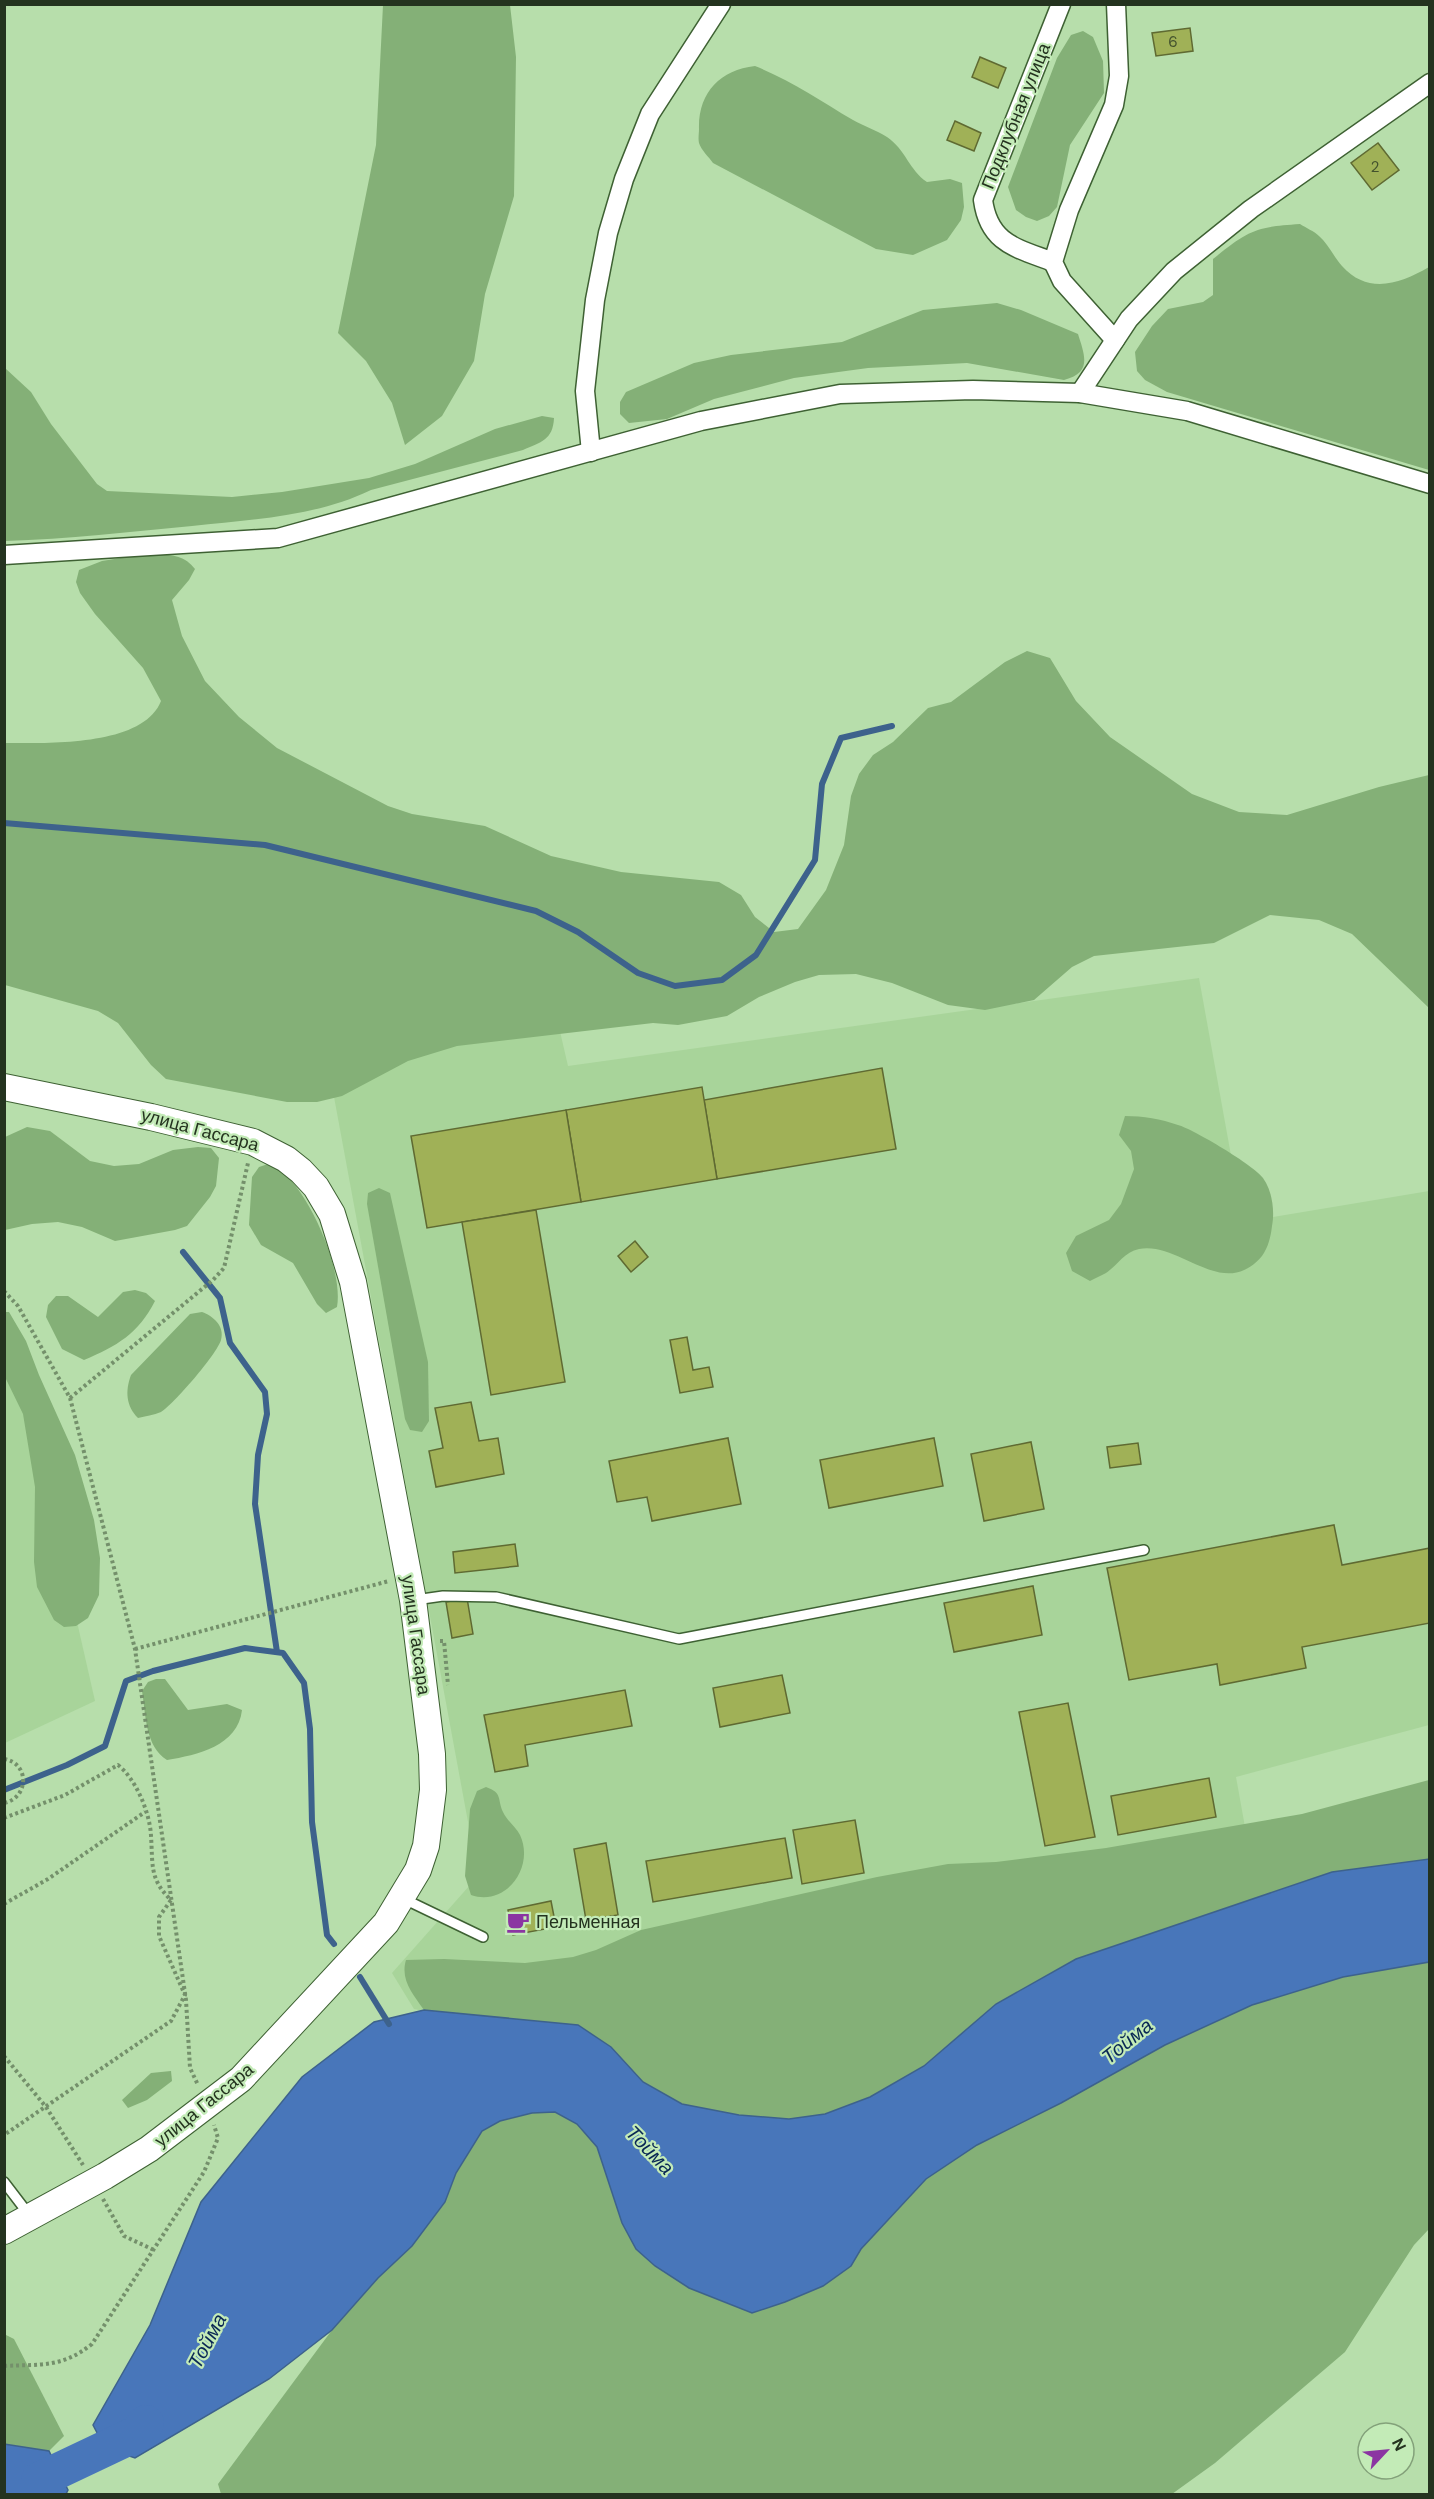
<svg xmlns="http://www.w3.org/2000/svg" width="1434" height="2499" font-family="'DM Sans',sans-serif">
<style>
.built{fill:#a8d49a}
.green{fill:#84b077}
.water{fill:#4876ba;stroke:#3d628c;stroke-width:1.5}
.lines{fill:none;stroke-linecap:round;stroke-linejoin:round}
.stream{stroke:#3d628c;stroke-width:6}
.river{stroke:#4876ba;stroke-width:36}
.building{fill:#a0b157;stroke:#5f6a32;stroke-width:1.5}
.lane-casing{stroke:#3e6133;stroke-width:12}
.street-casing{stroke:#3e6133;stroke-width:21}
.secondary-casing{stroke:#3e6133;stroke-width:28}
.path{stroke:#74906b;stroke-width:4;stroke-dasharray:3 3;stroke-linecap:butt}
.lane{stroke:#fff;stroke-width:9}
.street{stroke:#fff;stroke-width:18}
.secondary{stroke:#fff;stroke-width:26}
.labels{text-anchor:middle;stroke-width:4.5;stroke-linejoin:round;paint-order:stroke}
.number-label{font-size:15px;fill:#43522d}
.street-label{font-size:18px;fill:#24331f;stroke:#c3ebb7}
.poi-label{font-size:18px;fill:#24331f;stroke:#c3ebb7;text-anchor:start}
.water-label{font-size:20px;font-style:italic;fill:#092754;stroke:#c3ebb7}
</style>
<rect width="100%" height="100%" fill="#b7deab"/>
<g class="built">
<polygon points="1199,978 1243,1222 1429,1191 1429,1725 1236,1777 1249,1849 458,2018 414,2009 392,1973 478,1876 327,1059 559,1027 568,1066"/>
<polygon points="4,1346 15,1349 95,1701 5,1743"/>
</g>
<g class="green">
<polygon points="383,5 510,5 516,57 514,196 485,294 474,361 442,416 405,445 392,403 366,361 338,333 376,145"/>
<polygon points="1083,31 1093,37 1103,61 1104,93 1070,145 1057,207 1049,216 1037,221 1026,217 1016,210 1008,187 1057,58 1071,35"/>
<path d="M 755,66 C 790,80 821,101 853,120 C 864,126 876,130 887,137 C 906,150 909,170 927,182 L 950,179 L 962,183 L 964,207 L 961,220 L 947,240 L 913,255 L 876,249 L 713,163 C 709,157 701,150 699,143 C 698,139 699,133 699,129 C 698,93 720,70 755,66 Z"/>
<path d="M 1300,224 C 1306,228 1314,231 1319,236 C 1328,244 1334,257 1342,266 C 1368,295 1400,284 1429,267 L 1429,470 L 1167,392 L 1145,380 L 1137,371 L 1135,352 L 1152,326 L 1168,309 L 1203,302 L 1213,295 L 1213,259 C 1249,230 1255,227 1300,224 Z"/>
<path d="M 997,303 L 1021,310 L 1078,334 C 1085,356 1092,373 1064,380 L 967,363 L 868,368 L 794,378 L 714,399 L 667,419 L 629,423 L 620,414 L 620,402 L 626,392 L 694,363 L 731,355 L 842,342 L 923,310 Z"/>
<path d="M 5,368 L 31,392 L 51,424 L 97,484 L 107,491 L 232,497 L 282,492 L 369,478 L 415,464 L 495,429 L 542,416 L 554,418 C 553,440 541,442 523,450 L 371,490 C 315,517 254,519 192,526 C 130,532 68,539 5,541 Z"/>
<path d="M 139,555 C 161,555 181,551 195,569 L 189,580 L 172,600 L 182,636 L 205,681 L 239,717 L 277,748 L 388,806 L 412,814 L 485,826 L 551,856 L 621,872 L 719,882 L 741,895 L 755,917 L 774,932 L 798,929 L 826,890 L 844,845 L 851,796 L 859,774 L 873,755 L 893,742 L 928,708 L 951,702 L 1005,662 L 1027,651 L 1050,658 L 1076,701 L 1110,737 L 1192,794 L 1239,812 L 1287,815 L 1379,787 L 1429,775 L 1429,1008 L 1352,934 L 1319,920 L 1270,915 L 1214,943 L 1094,956 L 1072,967 L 1034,1000 L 985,1010 L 948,1005 L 892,983 L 856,974 L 819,975 L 795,982 L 759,997 L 727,1016 L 678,1025 L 653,1023 L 457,1046 L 408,1061 L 342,1096 L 317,1102 L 287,1102 L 166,1079 L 151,1065 L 118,1023 L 98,1011 L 5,985 L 4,743 C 47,743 143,747 161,701 L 143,668 L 95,614 L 80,593 L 76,582 L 79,570 L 102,561 Z"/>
<path d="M 1125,1116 C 1143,1116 1161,1119 1178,1125 C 1193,1129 1255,1166 1263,1178 C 1272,1190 1275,1211 1272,1226 C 1271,1236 1268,1248 1262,1256 C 1223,1302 1181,1241 1139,1249 C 1124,1252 1118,1265 1106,1273 C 1101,1276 1095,1278 1090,1281 L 1072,1271 L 1066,1253 L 1076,1236 L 1109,1220 L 1121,1204 L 1134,1169 L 1131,1151 L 1119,1135 Z"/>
<polygon points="27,1127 50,1131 90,1161 114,1166 139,1164 173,1150 198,1147 211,1148 219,1158 216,1186 210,1197 187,1226 175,1230 115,1241 82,1227 58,1222 32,1224 5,1230 5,1137"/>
<path d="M 271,1163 C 306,1181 344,1269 337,1307 L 326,1313 L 317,1304 L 293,1263 L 261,1245 L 249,1225 L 252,1177 L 259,1167 Z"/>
<polygon points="379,1188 390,1193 428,1362 429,1421 422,1432 410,1430 405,1419 367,1204 368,1193"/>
<path d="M 135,1290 L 146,1293 L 155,1301 C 138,1334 117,1346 84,1360 L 62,1349 L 46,1317 L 48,1305 L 56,1296 L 68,1296 L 98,1317 L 123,1292 Z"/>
<polygon points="5,1312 9,1312 26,1341 39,1375 75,1455 94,1520 100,1558 99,1595 88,1618 76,1626 64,1627 54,1620 37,1587 34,1562 35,1487 23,1414 5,1377"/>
<path d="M 202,1312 C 213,1316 225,1326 221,1340 C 217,1354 173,1405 161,1412 C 154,1415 145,1416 138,1418 C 126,1406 125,1391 131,1375 L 190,1314 Z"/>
<path d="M 156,1679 L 165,1679 L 188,1710 L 227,1704 L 242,1710 C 238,1746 197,1755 167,1760 C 145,1746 146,1715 142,1691 L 148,1682 Z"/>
<path d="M 1429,1780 L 1429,1859 L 1332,1872 L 1076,1959 L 996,2004 L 924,2066 L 870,2097 L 825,2114 L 789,2119 L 739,2115 L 682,2104 L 643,2082 L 611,2047 L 578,2025 L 424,2010 C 413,1994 400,1980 406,1960 L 444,1959 L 525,1963 L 573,1957 L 596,1950 L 641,1930 L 877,1877 L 948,1864 L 996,1862 L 1106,1848 L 1302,1814 Z"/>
<path d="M 486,1787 C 503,1793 497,1799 503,1812 C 507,1821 516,1827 520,1835 C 535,1867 506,1907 471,1895 L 465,1876 L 470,1809 L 477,1791 Z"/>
<polygon points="1429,1962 1429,2229 1414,2245 1345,2352 1215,2463 1172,2494 221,2494 218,2484 332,2330 378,2278 412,2246 445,2202 456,2173 482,2131 500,2121 532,2113 555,2112 577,2124 597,2147 609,2181 655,2266 689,2288 752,2313 823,2286 850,2266 861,2249 926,2179 977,2145 1165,2045 1252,2005 1343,1977"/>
<polygon points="171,2071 172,2081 147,2100 128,2108 122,2100 151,2073"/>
<polygon points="4,2334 14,2339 64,2436 49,2451 5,2444"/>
</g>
<g class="water">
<polygon points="1429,1859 1429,1962 1343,1977 1252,2005 1165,2045 1061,2103 977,2145 926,2179 861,2249 851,2266 823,2286 785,2302 752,2313 689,2288 655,2266 636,2249 622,2223 597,2147 577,2124 555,2112 532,2113 500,2121 482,2131 456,2173 445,2202 412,2246 378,2278 332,2330 269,2379 135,2458 105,2448 93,2425 150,2325 201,2202 302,2077 374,2022 424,2010 578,2025 611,2047 643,2082 682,2104 739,2115 789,2119 825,2114 870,2097 924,2066 996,2004 1076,1959 1332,1872"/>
<polygon points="4,2444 49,2451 68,2490 66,2494 5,2494"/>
</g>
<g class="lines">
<g class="stream">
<polyline points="4,823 265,845 536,911 578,932 638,973 675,986 722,980 756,955 815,860 822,784 841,738 892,726"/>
<polyline points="183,1252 220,1298 230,1343 265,1392 267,1414 258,1455 255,1504 277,1652"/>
<polyline points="4,1790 67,1765 105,1746 126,1681 153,1671 245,1648 283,1653 304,1683 310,1729 312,1822 327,1935 334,1944"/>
<polyline points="360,1977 389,2024"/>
</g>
<polyline class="river" points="39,2494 39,2480 136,2434 146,2423"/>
</g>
<g class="building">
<polygon points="1190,28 1193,51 1156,56 1152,33"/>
<polygon points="980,57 1006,68 998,88 972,77"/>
<polygon points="955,121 981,133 974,151 947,140"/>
<polygon points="1378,143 1399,170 1372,190 1351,163"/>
<polygon points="882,1068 896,1149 717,1179 704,1100"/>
<polygon points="702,1087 717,1179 581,1202 566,1110"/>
<polygon points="566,1110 581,1202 427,1228 411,1136"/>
<polygon points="536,1210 565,1382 491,1395 462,1222"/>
<polygon points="635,1241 648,1257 631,1272 618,1256"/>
<polygon points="687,1337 693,1370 709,1367 713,1387 680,1393 670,1340"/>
<polygon points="471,1402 479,1441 498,1438 504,1474 436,1487 429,1451 443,1448 435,1408"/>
<polygon points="728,1438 741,1504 652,1521 647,1497 617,1502 609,1461"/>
<polygon points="934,1438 943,1486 829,1508 820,1460"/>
<polygon points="1031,1442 1044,1509 984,1521 971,1454"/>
<polygon points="1138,1443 1141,1464 1110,1468 1107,1447"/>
<polygon points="1334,1525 1342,1565 1430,1548 1430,1623 1302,1647 1306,1668 1220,1685 1217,1664 1129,1680 1107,1568"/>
<polygon points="515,1544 518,1566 455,1573 453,1552"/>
<polygon points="1033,1586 1042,1635 954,1652 944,1603"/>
<polygon points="467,1598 473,1634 452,1638 446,1602"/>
<polygon points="782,1675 790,1713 720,1727 713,1688"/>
<polygon points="625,1690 632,1726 525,1745 528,1766 495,1772 484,1715"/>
<polygon points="1068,1703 1095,1837 1045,1846 1019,1712"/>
<polygon points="1209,1778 1216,1817 1118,1835 1111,1796"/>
<polygon points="855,1820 864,1873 802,1884 793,1830"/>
<polygon points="785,1838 792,1878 653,1902 646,1861"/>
<polygon points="606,1843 618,1915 586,1920 574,1849"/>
<polygon points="551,1901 556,1927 513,1935 508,1910"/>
</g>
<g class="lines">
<g class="lane-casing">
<g id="lane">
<polyline points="415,1600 443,1596 496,1597 679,1639 1144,1550"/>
<polyline points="404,1899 483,1937"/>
<polyline points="4,2182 30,2216"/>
</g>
</g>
<g class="street-casing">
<g id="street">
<path d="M 1053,262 C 1017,248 989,244 983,200 L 1061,4"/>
<polyline points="1115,340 1062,281 1053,262 1069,210 1114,105 1119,76 1116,4"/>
<polyline points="1080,393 1129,319 1174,271 1251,209 1430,83"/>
<polyline points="591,452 585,391 595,300 608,233 624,179 650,114 721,4"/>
<polyline points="4,555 278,538 701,421 840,394 973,390 1080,393 1187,411 1430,484"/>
</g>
</g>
<g class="secondary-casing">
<polyline id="secondary" points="4,1087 151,1117 253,1142 286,1159 301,1171 316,1187 332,1214 353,1282 413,1600 432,1754 433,1790 426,1846 418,1870 386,1923 241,2079 149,2149 105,2176 4,2231"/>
</g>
<g class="path">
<polyline points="4,1291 18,1306 70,1398 135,1649 186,2000 190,2068 198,2085"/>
<polyline points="70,1398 213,1280 224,1268 248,1163"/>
<polyline points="440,1641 444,1641 448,1685"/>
<polyline points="135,1649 389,1581"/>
<path d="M 4,1759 C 30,1763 29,1798 4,1803"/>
<path d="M 4,1818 L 65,1795 L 118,1765 C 136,1779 150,1813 151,1836 C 153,1864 149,1879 171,1900 L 159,1917 L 159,1936 L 185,1995 L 171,2021 L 4,2135"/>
<polyline points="4,1904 48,1879 145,1812"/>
<polyline points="4,2056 46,2107 83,2165"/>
<polyline points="103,2199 124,2236 154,2250"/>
<path d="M 4,2366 C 41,2364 62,2368 92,2344 L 204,2172 L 218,2138 L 214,2125"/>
</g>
<use href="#lane" class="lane"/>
<use href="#street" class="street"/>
<use href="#secondary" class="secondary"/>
</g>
<defs>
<g id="cafe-bare" transform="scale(1.8)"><path d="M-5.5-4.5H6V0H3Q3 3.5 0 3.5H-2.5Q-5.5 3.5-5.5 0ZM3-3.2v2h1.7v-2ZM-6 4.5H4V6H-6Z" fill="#8b35a2" stroke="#c3ebb7" stroke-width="2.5" paint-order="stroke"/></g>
</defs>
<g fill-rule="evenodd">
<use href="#cafe-bare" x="518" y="1922"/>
</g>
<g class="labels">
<g class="number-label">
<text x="1173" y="47">6</text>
<text x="1375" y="172">2</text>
</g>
<g class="street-label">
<text transform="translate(1016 116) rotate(-68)" y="6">Подклубная улица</text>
<text transform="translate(200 1130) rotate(15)" y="6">улица Гассара</text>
<text transform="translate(416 1635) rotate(82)" y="6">улица Гассара</text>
<text transform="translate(204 2105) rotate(-39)" y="6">улица Гассара</text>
</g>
<g class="poi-label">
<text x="536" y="1928">Пельменная</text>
</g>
<g class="water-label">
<text transform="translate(1127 2041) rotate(-39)" y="7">Тойма</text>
<text transform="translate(650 2150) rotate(46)" y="7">Тойма</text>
<text transform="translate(207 2341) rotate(-62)" y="7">Тойма</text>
</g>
</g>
<rect width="1434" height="2499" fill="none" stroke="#24331f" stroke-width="12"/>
<g transform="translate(1386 2451) rotate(64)"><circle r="28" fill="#c3ebb7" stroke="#83a17a" stroke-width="1.5"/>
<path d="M0-4.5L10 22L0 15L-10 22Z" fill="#8b35a2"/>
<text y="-9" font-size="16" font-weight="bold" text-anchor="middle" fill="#24331f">N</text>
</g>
</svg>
